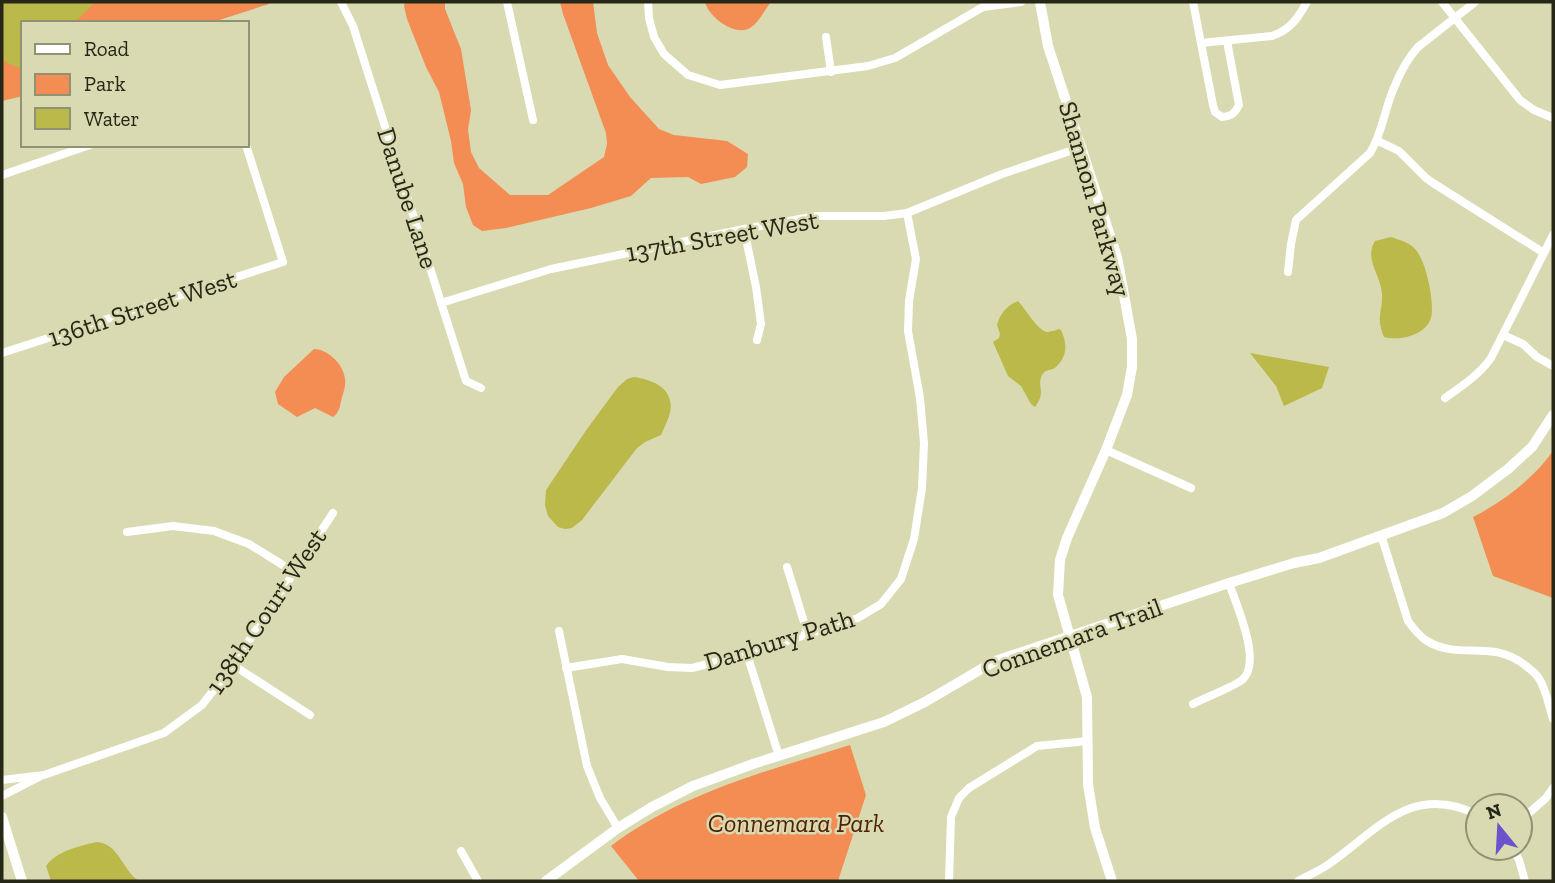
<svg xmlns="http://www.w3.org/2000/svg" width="1555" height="883" font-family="'Zilla Slab',serif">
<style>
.green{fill:#f38d54}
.water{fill:#bab949}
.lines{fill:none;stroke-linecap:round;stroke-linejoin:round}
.minor{stroke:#fff;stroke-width:8}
.tertiary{stroke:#fff;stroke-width:10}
.labels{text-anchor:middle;stroke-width:5;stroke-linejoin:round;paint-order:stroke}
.street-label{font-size:26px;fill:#262717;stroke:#d9dab1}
.park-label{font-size:26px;font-style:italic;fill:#4f2205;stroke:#d9dab1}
</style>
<rect width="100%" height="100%" fill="#d9dab1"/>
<g class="green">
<polygon points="2,2 268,2 269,4 210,23 23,23 23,96 2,101"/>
<polygon points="405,2 445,2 445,9 461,49 471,110 468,130 471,152 479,168 510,195 548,195 604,157 607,144 606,133 563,14 560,2 593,2 597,33 608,65 630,97 659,129 674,135 727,141 748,154 747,167 735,177 701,184 688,177 651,178 631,196 591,208 506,228 482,231 473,225 466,207 463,184 454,163 451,141 439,92 426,67 407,19 404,6"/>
<path d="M 705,2 L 771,2 C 765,9 758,24 750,28 C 734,37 708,16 705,2 Z"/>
<path d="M 314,349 C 328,349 344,365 345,379 C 346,385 344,391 342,397 C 340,405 340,412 333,417 L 315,408 L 297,417 L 278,404 L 275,392 L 284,377 Z"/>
<path d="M 1553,451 L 1553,598 L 1493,576 L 1473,517 C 1504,501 1533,479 1553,451 Z"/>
<path d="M 850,745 L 866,795 L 838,881 L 639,881 L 611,846 C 681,793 767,771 850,745 Z"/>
</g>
<g class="water">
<polygon points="2,2 95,2 74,23 23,23 23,69 9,64 2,59"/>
<path d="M 1391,237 C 1399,240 1409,242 1415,249 C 1426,260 1435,303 1431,318 C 1425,336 1399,341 1384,337 C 1376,318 1382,314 1382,297 C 1383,277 1363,260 1375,241 Z"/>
<path d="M 1018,301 C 1025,308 1037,330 1047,332 C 1050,332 1056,330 1059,329 L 1061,330 C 1067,343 1068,356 1056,367 C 1052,371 1046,368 1042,375 C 1036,387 1047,391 1035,407 L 1031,404 L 1021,386 L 1008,376 L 993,342 L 999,338 L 1000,334 L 997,325 C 1000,314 1006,306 1018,301 Z"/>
<polygon points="1250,353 1329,367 1322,388 1284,406 1276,386"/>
<path d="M 634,377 C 654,380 675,389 670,413 C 668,420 664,428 661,435 L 645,442 L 637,448 L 582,520 L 572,528 L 565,529 L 558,527 L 548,516 L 545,505 L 546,490 L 587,429 L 618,387 L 627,379 Z"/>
<path d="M 96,842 C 119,843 122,870 139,881 L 51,881 L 46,866 C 57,851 77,847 96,842 Z"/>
</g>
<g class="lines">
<g class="minor">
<polyline points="341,2 353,26 466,381 481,388"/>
<polyline points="507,2 533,120"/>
<polyline points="648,2 649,18 654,37 664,54 688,75 720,85 868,66 895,58 983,7 1021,2"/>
<path d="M 1193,2 L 1213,105 L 1215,112 L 1222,117 C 1232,116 1235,113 1239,105 L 1227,41"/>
<polyline points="1442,2 1520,100 1534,110 1553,118"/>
<polyline points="826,37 831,72"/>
<path d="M 1201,43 L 1272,36 C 1290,30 1298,18 1307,2"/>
<polyline points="1378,141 1399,151 1426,178 1433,183 1544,253"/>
<polyline points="2,175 90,145"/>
<polyline points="744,229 756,287 761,324 757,340"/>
<path d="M 1288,272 L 1291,244 L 1296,220 L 1370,153 C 1382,134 1384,112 1393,90 C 1399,75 1407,59 1418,47 L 1475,2"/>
<polyline points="441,303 551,269 744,229 816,216 884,216 907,213 1002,174 1082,147"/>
<polyline points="1503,335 1523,344 1537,357 1553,366"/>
<polyline points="2,353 283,262 246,145"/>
<path d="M 1445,398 C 1462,386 1479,375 1491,358 L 1553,235"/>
<polyline points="1106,450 1191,488"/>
<polyline points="127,532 173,526 214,531 249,544 294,572"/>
<path d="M 1381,535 L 1408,621 C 1413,628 1419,636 1427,641 C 1460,661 1492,638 1526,666 C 1530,669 1535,673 1538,677 C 1546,688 1549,706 1553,719"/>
<polyline points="787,567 808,635"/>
<polyline points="559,631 587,766 600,798 618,828"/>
<polyline points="747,654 779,756"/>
<polyline points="233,665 310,715"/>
<polyline points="566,668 622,659 668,667 692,668 747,654 858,618 881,604 901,579 914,539 922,488 924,443 920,398 908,331 909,301 916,259 907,213"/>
<path d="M 1193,704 C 1202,699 1238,685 1243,679 C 1262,661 1236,604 1229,583"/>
<polyline points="2,780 44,775 164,733 202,705 233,665 333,513"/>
<polyline points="2,796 39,777"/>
<polyline points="1520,821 1546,798 1553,788"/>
<polyline points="1513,848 1519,860 1525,881"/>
<polyline points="461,851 478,881"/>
<polyline points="949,881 951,817 959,798 969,788 1037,746 1088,741"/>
<path d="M 1298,881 C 1307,876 1317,872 1326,866 C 1376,832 1411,781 1478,815"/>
</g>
<g class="tertiary">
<polyline points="1040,2 1048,46 1117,257 1132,339 1132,367 1127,395 1106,450 1067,538 1060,560 1058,595 1087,697 1088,784 1095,828 1112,881"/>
<polyline points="2,817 22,881"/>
<polyline points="546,881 618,828 652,807 693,786 753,764 884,722 925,702 995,661 1229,583 1294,563 1319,558 1443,513 1472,496 1508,469 1532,447 1553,415"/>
</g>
</g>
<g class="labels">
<g class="street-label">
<text transform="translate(408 198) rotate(72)" y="9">Danube Lane</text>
<text transform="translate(1095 199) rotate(74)" y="9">Shannon Parkway</text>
<text transform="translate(722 236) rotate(-10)" y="9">137th Street West</text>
<text transform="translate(142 308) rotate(-18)" y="9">136th Street West</text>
<text transform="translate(266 611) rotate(-56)" y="9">138th Court West</text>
<text transform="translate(1072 638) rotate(-20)" y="9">Connemara Trail</text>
<text transform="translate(779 640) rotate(-17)" y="9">Danbury Path</text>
</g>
<g class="park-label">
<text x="796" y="832">Connemara Park</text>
</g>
</g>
<rect width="1555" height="883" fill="none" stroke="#262717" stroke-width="7"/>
<rect x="21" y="21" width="228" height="126" fill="#d9dab1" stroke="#919273" stroke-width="2"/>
<rect x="35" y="44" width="35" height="10" fill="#ffffff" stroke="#919273" stroke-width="2"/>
<text x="84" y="56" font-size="21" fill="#262717">Road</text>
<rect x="35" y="74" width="35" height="21" fill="#f38d54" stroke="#919273" stroke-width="2"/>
<text x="84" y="91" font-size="21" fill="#262717">Park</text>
<rect x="35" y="108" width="35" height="21" fill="#bab949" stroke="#919273" stroke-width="2"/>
<text x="84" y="126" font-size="21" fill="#262717">Water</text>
<g transform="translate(1499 827) rotate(342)"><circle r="33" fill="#d9dab1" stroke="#919273" stroke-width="2"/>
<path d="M0-5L12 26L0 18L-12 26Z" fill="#6c52cb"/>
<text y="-10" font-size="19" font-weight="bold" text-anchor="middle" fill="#262717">N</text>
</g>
</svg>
